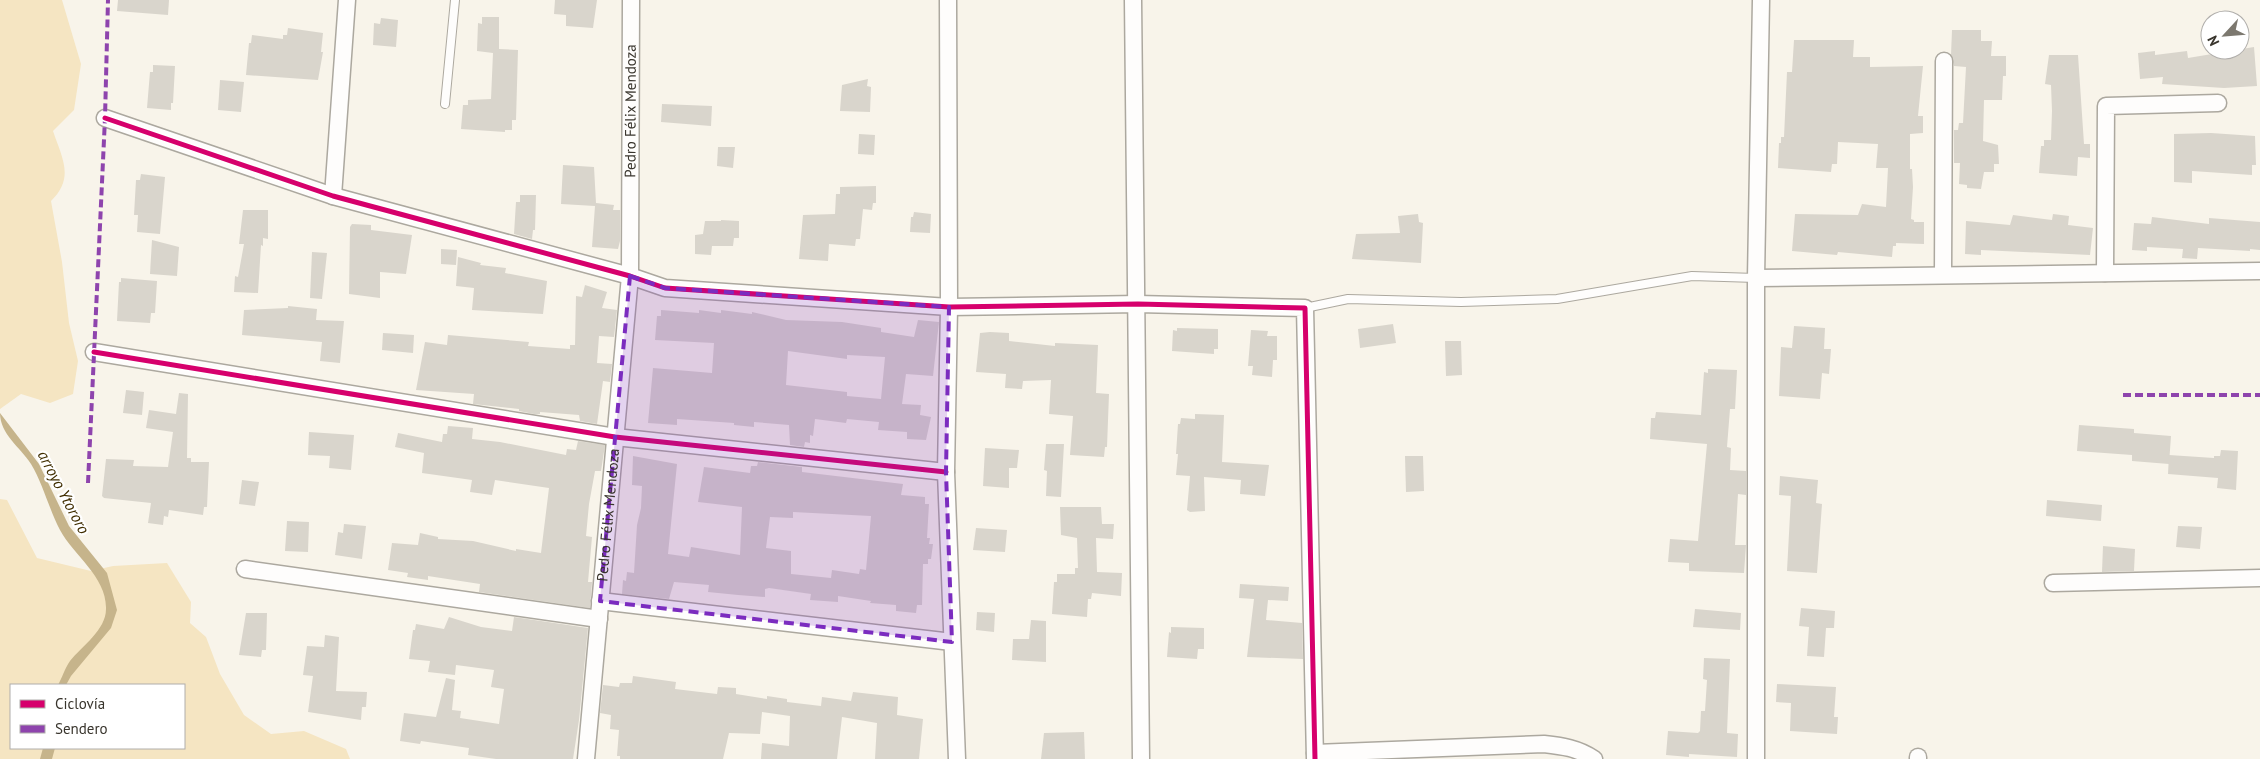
<svg xmlns="http://www.w3.org/2000/svg" width="2260" height="759" font-family="'PT Sans',sans-serif">
<style>
.green{fill:#f5e5c2;fill-rule:evenodd}
.water{fill:#c6b48b}
.building{fill:#d9d5cc;fill-rule:evenodd}
.lines{fill:none;stroke-linecap:round;stroke-linejoin:round}
.lane-casing{stroke:#aca89f;stroke-width:10}
.street-casing{stroke:#aca89f;stroke-width:19}
.lane{stroke:#fefdfc;stroke-width:8}
.street{stroke:#fefdfc;stroke-width:16}
.quiet{stroke:#8e44ad;stroke-width:4;stroke-dasharray:8 4;stroke-linecap:butt}
.cycleway-casing{stroke:#fff;stroke-width:8}
.cycleway{stroke:#d6006c;stroke-width:5}
.marked{fill:#7b2cbf;fill-opacity:0.2;stroke:#7b2cbf;stroke-width:4;stroke-dasharray:10 6;stroke-linejoin:round}
.labels{text-anchor:middle;stroke-width:4.5;stroke-linejoin:round;paint-order:stroke}
.street-label{font-size:15px;fill:#39352d;stroke:#fff}
.water-label{font-size:16px;font-style:italic;fill:#402e00;stroke:#fff}
</style>
<rect width="100%" height="100%" fill="#f8f4ea"/>
<g class="green">
<path d="M 0,0 L 62,0 L 81,64 L 74,110 L 53,131 C 62,158 75,178 51,201 L 62,262 L 69,323 L 78,361 L 73,394 L 50,403 L 21,394 L 0,409 Z"/>
<path d="M 0,499 L 7,500 L 37,558 L 91,571 L 113,566 L 167,563 L 191,602 L 190,623 L 206,637 L 220,674 L 244,715 L 271,734 L 304,731 L 346,749 L 350,759 L 0,759 ZM 11,685 L 184,685 L 184,748 L 11,748 Z"/>
</g>
<g class="water">
<path d="M 0,413 L 39,464 L 69,526 L 107,573 L 117,610 L 111,628 L 71,676 L 66,685 L 58,685 C 62,678 65,668 70,661 C 82,646 106,630 106,609 C 107,577 74,556 60,530 C 49,509 43,484 31,464 C 20,447 0,434 0,413 Z"/>
<polygon points="43,748 55,748 52,759 40,759"/>
</g>
<g class="building">
<polygon points="118,0 169,0 168,15 117,11"/>
<polygon points="555,0 597,0 593,28 566,26 566,15 554,14"/>
<polygon points="482,17 499,17 499,49 518,50 516,120 512,120 512,130 505,130 505,132 461,129 463,105 468,105 468,100 491,99 493,53 477,51 478,23 482,24"/>
<polygon points="381,18 398,20 396,47 373,45 374,23 380,24"/>
<polygon points="288,28 323,33 321,52 323,52 318,80 246,75 249,43 251,43 252,35 283,39 283,35 287,35"/>
<polygon points="1952,30 1981,30 1981,41 1992,41 1991,56 2006,56 2006,76 2003,76 2002,100 1984,100 1983,141 1998,145 1999,164 1994,164 1994,172 1984,172 1981,189 1967,188 1967,185 1959,184 1960,163 1954,163 1954,130 1958,130 1959,123 1963,123 1966,67 1954,66 1951,55"/>
<polygon points="1794,40 1854,40 1853,57 1870,57 1870,67 1923,66 1918,116 1923,116 1923,133 1910,134 1910,169 1912,169 1913,187 1911,219 1914,220 1914,222 1924,222 1924,244 1896,243 1896,246 1893,246 1892,257 1838,252 1837,255 1792,251 1795,214 1858,215 1862,204 1886,207 1888,168 1876,168 1878,144 1838,142 1837,164 1832,164 1831,172 1778,168 1779,143 1781,143 1781,137 1784,137 1787,72 1792,72"/>
<polygon points="2254,47 2257,86 2224,88 2162,84 2163,77 2140,79 2138,53 2155,51 2155,55 2187,51 2188,58"/>
<polygon points="2049,55 2078,55 2084,144 2090,144 2090,158 2078,157 2077,176 2039,173 2041,146 2044,146 2044,140 2051,140 2052,111 2051,85 2045,84"/>
<polygon points="153,65 175,66 173,103 171,103 171,110 147,108 150,72 153,72"/>
<polygon points="868,79 867,86 871,87 870,112 840,111 842,85"/>
<polygon points="220,80 244,82 241,112 218,110"/>
<polygon points="662,104 712,106 711,126 661,122"/>
<polygon points="2211,133 2255,136 2256,165 2252,165 2252,175 2192,171 2192,183 2174,182 2174,134"/>
<polygon points="859,134 875,135 874,155 858,154"/>
<polygon points="718,147 735,147 733,168 717,166"/>
<polygon points="563,165 594,167 596,203 614,205 613,210 620,210 620,241 618,249 592,247 595,206 561,204"/>
<polygon points="141,174 165,177 160,234 137,232 138,215 134,215 136,180 140,180"/>
<polygon points="876,186 876,203 873,203 872,210 863,209 860,239 856,239 855,246 829,244 828,261 799,259 803,215 835,214 836,194 840,194 840,187"/>
<polygon points="520,195 536,195 535,230 533,230 532,239 514,234 516,202 520,202"/>
<polygon points="243,210 268,210 268,239 263,238 263,246 261,245 258,293 234,292 235,276 238,277 244,244 239,244"/>
<polygon points="914,212 931,214 930,233 910,232 911,217 913,217"/>
<polygon points="1418,214 1419,222 1423,223 1421,263 1352,259 1356,234 1400,233 1398,216"/>
<polygon points="2053,214 2069,216 2068,225 2093,228 2090,255 1981,250 1981,255 1965,254 1966,221 2010,225 2013,215 2052,220"/>
<polygon points="2152,217 2209,224 2209,218 2260,222 2260,250 2250,249 2250,251 2198,248 2197,259 2182,258 2183,249 2147,247 2147,251 2132,250 2134,223 2151,224"/>
<polygon points="721,220 739,221 739,238 734,238 733,246 712,246 711,255 695,254 695,235 703,234 705,221 721,221"/>
<polygon points="352,224 371,225 371,230 412,235 406,274 380,272 380,298 349,294 350,227"/>
<polygon points="152,240 179,247 177,276 150,274"/>
<polygon points="441,249 457,250 456,265 441,264"/>
<polygon points="312,252 327,253 322,299 310,298"/>
<polygon points="458,257 481,263 480,265 506,268 505,273 547,281 543,314 472,310 474,288 456,286"/>
<polygon points="121,278 157,281 155,313 151,313 150,323 117,321 119,282 121,282"/>
<polygon points="585,285 607,292 602,308 617,310 614,337 599,336 597,363 612,364 610,382 603,381 597,424 580,421 579,415 540,412 540,414 534,414 519,411 519,409 473,404 474,394 416,390 425,342 447,345 448,335 529,342 528,346 570,349 570,345 575,345 576,296 582,297"/>
<polygon points="288,306 317,309 316,320 344,321 340,363 320,361 322,342 242,335 244,310 288,308"/>
<path d="M 661,310 L 699,313 L 699,310 L 721,313 L 721,310 L 752,314 L 752,312 L 786,320 L 842,322 L 881,328 L 881,332 L 914,337 L 918,320 L 939,322 L 933,376 L 906,374 L 902,404 L 921,405 L 920,415 L 931,417 L 926,440 L 907,439 L 907,432 L 878,430 L 879,422 L 847,419 L 846,423 L 815,419 L 813,436 L 810,435 L 810,443 L 805,442 L 804,447 L 790,445 L 789,425 L 754,422 L 754,427 L 734,425 L 734,423 L 677,419 L 677,425 L 648,423 L 653,368 L 712,373 L 714,343 L 655,340 L 657,316 L 661,316 ZM 788,351 L 847,359 L 847,355 L 885,357 L 881,399 L 847,396 L 847,392 L 786,385 Z"/>
<polygon points="1393,324 1396,343 1360,348 1358,329"/>
<polygon points="1794,326 1825,328 1824,349 1831,349 1829,374 1822,373 1820,399 1779,396 1781,347 1792,348"/>
<polygon points="1177,328 1218,329 1218,349 1214,349 1214,354 1172,351 1173,330 1177,331"/>
<polygon points="1251,330 1268,331 1267,336 1277,336 1277,360 1273,360 1272,377 1252,375 1253,366 1248,366"/>
<polygon points="990,332 1009,333 1009,341 1055,346 1055,343 1098,345 1096,393 1109,394 1107,447 1105,447 1104,457 1070,455 1073,416 1049,414 1051,380 1023,381 1022,389 1005,388 1006,374 976,372 980,333"/>
<polygon points="383,333 414,335 413,353 382,350"/>
<polygon points="1445,341 1461,341 1462,375 1446,376"/>
<polygon points="1708,369 1737,370 1735,409 1730,409 1727,447 1731,448 1730,470 1746,471 1746,495 1738,494 1735,545 1746,545 1744,573 1689,571 1689,563 1668,562 1670,539 1698,541 1707,444 1650,439 1651,418 1655,418 1656,412 1701,415 1704,372 1708,373"/>
<polygon points="126,390 144,392 142,415 123,413"/>
<polygon points="179,393 188,394 187,458 191,458 191,462 209,462 207,507 204,507 203,515 169,510 168,517 164,516 163,525 148,523 151,503 104,498 102,496 106,459 134,460 133,466 168,467 173,432 146,428 149,410 176,414"/>
<polygon points="1195,414 1224,415 1222,462 1269,465 1265,496 1240,494 1241,480 1204,477 1205,511 1190,512 1187,510 1190,476 1176,475 1178,454 1176,454 1178,424 1180,424 1181,418 1195,419"/>
<polygon points="2079,425 2134,429 2134,433 2171,436 2169,464 2132,461 2132,455 2077,451"/>
<polygon points="448,426 473,428 472,439 500,442 566,455 567,449 576,450 578,441 605,445 601,471 595,471 589,504 586,536 592,537 588,582 592,582 590,608 479,592 480,584 428,576 428,580 407,577 408,573 388,570 392,543 418,545 420,533 438,537 438,539 473,541 516,551 516,549 541,553 549,488 495,480 492,495 470,492 472,480 422,473 424,453 395,447 398,433 442,442 443,434 447,434"/>
<polygon points="309,432 354,435 351,470 329,468 330,456 308,455"/>
<polygon points="1046,444 1064,444 1061,497 1046,496 1047,471 1044,470"/>
<polygon points="985,448 1019,450 1017,468 1009,468 1009,488 983,486"/>
<polygon points="2221,450 2238,451 2236,490 2217,488 2218,478 2168,474 2169,455 2214,458 2214,456 2220,456"/>
<path d="M 633,456 L 677,464 L 668,554 L 689,557 L 691,547 L 740,555 L 742,507 L 698,502 L 704,467 L 750,473 L 751,466 L 757,466 L 758,462 L 802,467 L 802,472 L 903,484 L 901,495 L 925,497 L 925,504 L 929,504 L 927,538 L 930,538 L 929,544 L 933,544 L 931,559 L 928,559 L 928,564 L 923,564 L 922,605 L 917,605 L 916,613 L 896,611 L 896,605 L 870,603 L 871,601 L 838,596 L 838,602 L 810,600 L 811,594 L 769,588 L 765,589 L 765,597 L 738,595 L 708,592 L 709,585 L 674,582 L 669,599 L 622,594 L 623,580 L 626,581 L 627,572 L 634,573 L 637,525 L 641,508 L 642,486 L 632,485 ZM 793,512 L 871,516 L 866,570 L 860,569 L 859,574 L 832,570 L 831,578 L 791,574 L 791,551 L 766,548 L 770,517 L 793,518 Z"/>
<polygon points="1405,456 1423,456 1424,491 1406,492"/>
<polygon points="1780,476 1818,480 1816,503 1822,504 1817,573 1787,571 1791,496 1779,495"/>
<polygon points="242,480 259,482 255,506 239,504"/>
<polygon points="2047,500 2102,505 2101,521 2046,516"/>
<polygon points="1060,507 1101,507 1102,524 1114,524 1113,539 1096,538 1097,572 1122,573 1121,596 1092,593 1091,599 1088,599 1087,617 1052,614 1054,582 1057,582 1057,574 1075,574 1075,568 1078,568 1077,538 1061,535"/>
<polygon points="287,521 309,522 308,552 285,551"/>
<polygon points="344,524 366,526 362,559 335,555 338,532 343,533"/>
<polygon points="2178,526 2202,527 2200,549 2176,547"/>
<polygon points="976,528 1007,530 1005,552 973,550"/>
<polygon points="2103,546 2135,549 2134,571 2102,572"/>
<polygon points="1240,584 1289,587 1288,601 1268,600 1266,620 1302,623 1303,659 1247,657 1254,599 1239,598"/>
<polygon points="1801,608 1835,611 1834,628 1826,628 1824,657 1807,656 1809,627 1799,626"/>
<polygon points="1695,609 1741,613 1740,630 1693,627"/>
<polygon points="977,612 995,613 994,632 976,630"/>
<polygon points="246,613 267,613 266,650 262,650 261,657 239,655"/>
<polygon points="449,617 481,627 512,631 514,617 588,628 579,720 573,759 496,759 468,755 469,748 421,741 420,744 400,741 404,713 436,717 446,678 455,680 452,710 461,711 460,718 499,724 504,689 491,687 494,670 456,665 455,675 428,672 430,661 409,659 413,630 415,630 416,624 444,629"/>
<polygon points="1031,620 1046,621 1046,662 1012,660 1013,639 1029,639"/>
<polygon points="1171,627 1204,628 1204,649 1198,649 1197,659 1167,657 1169,632 1171,633"/>
<polygon points="325,635 339,637 336,691 367,692 366,707 362,707 361,720 308,712 313,676 303,675 307,646 324,647"/>
<polygon points="1704,658 1730,659 1727,733 1738,734 1737,757 1689,754 1689,757 1666,755 1668,731 1698,733 1700,731 1701,711 1705,711 1707,680 1703,679"/>
<polygon points="633,676 676,682 675,689 717,694 718,687 736,688 736,694 767,699 767,696 787,699 787,702 821,706 822,697 851,701 853,692 898,697 897,715 923,719 919,759 875,759 877,723 842,717 837,759 761,759 762,743 789,746 790,716 762,712 760,734 729,733 723,759 620,759 620,756 617,756 619,730 610,729 611,715 600,713 603,685 619,687 620,683 632,683"/>
<polygon points="1777,684 1836,687 1834,717 1838,717 1837,734 1790,731 1791,703 1776,702"/>
<polygon points="1084,732 1085,759 1041,759 1044,733"/>
</g>
<g class="lines">
<g class="lane-casing">
<g id="lane">
<polyline points="445,104 455,0"/>
<polyline points="1305,308 1348,299 1461,302 1557,299 1692,276 1756,278"/>
</g>
</g>
<g class="street-casing">
<g id="street">
<polyline points="948,0 949,307 946,472 957,759"/>
<polyline points="1133,0 1141,759"/>
<polyline points="105,118 333,196 630,276 665,288 949,307 1138,304 1305,308 1315,759"/>
<polyline points="333,196 347,0"/>
<polyline points="2105,273 2106,106 2218,103"/>
<polyline points="1943,275 1944,61"/>
<polyline points="1756,278 2260,271"/>
<polyline points="94,352 615,437 946,472"/>
<polyline points="245,569 599,619"/>
<polyline points="2053,583 2260,578"/>
<polyline points="600,601 952,642"/>
<path d="M 1315,753 L 1544,744 C 1562,746 1578,748 1594,759"/>
<path id="s1" d="M 586,759 L 630,276 L 631,0"/>
<polyline points="1756,759 1756,278 1761,0"/>
<polyline points="1918,759 1918,757"/>
</g>
</g>
<use href="#lane" class="lane"/>
<use href="#street" class="street"/>
<g class="quiet">
<polyline points="2123,395 2260,395"/>
<polyline points="88,483 105,118 108,0"/>
</g>
<g class="cycleway-casing">
<g id="cycleway">
<polyline points="105,118 333,196 630,276 665,288 949,307 1138,304 1305,308 1315,759"/>
<polyline points="94,352 615,437 946,472"/>
</g>
</g>
<use href="#cycleway" class="cycleway"/>
</g>
<path class="marked" d="M 630,276 L 665,288 L 949,307 L 946,472 L 952,642 L 600,601 Z"/>
<g class="labels">
<g class="street-label">
<text dy="5" stroke="none"><textPath href="#s1" startOffset="650">Pedro Félix Mendoza</textPath></text>
<text dy="5" stroke="none"><textPath href="#s1" startOffset="245">Pedro Félix Mendoza</textPath></text>
</g>
<g class="water-label">
<text transform="translate(64 492) rotate(62)" y="6">arroyo Ytororo</text>
</g>
</g>
<rect x="10" y="684" width="175" height="65" fill="#ffffff" stroke="#b0aeab"/>
<rect x="20" y="700" width="25" height="8" fill="#d6006c" stroke="#b0aeab"/>
<text x="55" y="709" font-size="15" fill="#39352d">Ciclovía</text>
<rect x="20" y="725" width="25" height="8" fill="#8e44ad" stroke="#b0aeab"/>
<text x="55" y="734" font-size="15" fill="#39352d">Sendero</text>
<g transform="translate(2225 35) rotate(244)"><circle r="24" fill="#ffffff" stroke="#b0aeab"/>
<path d="M0-4L9 19L0 12L-9 19Z" fill="#7c786f"/>
<text y="-8" font-size="14" font-weight="bold" text-anchor="middle" fill="#39352d">N</text>
</g>
</svg>
